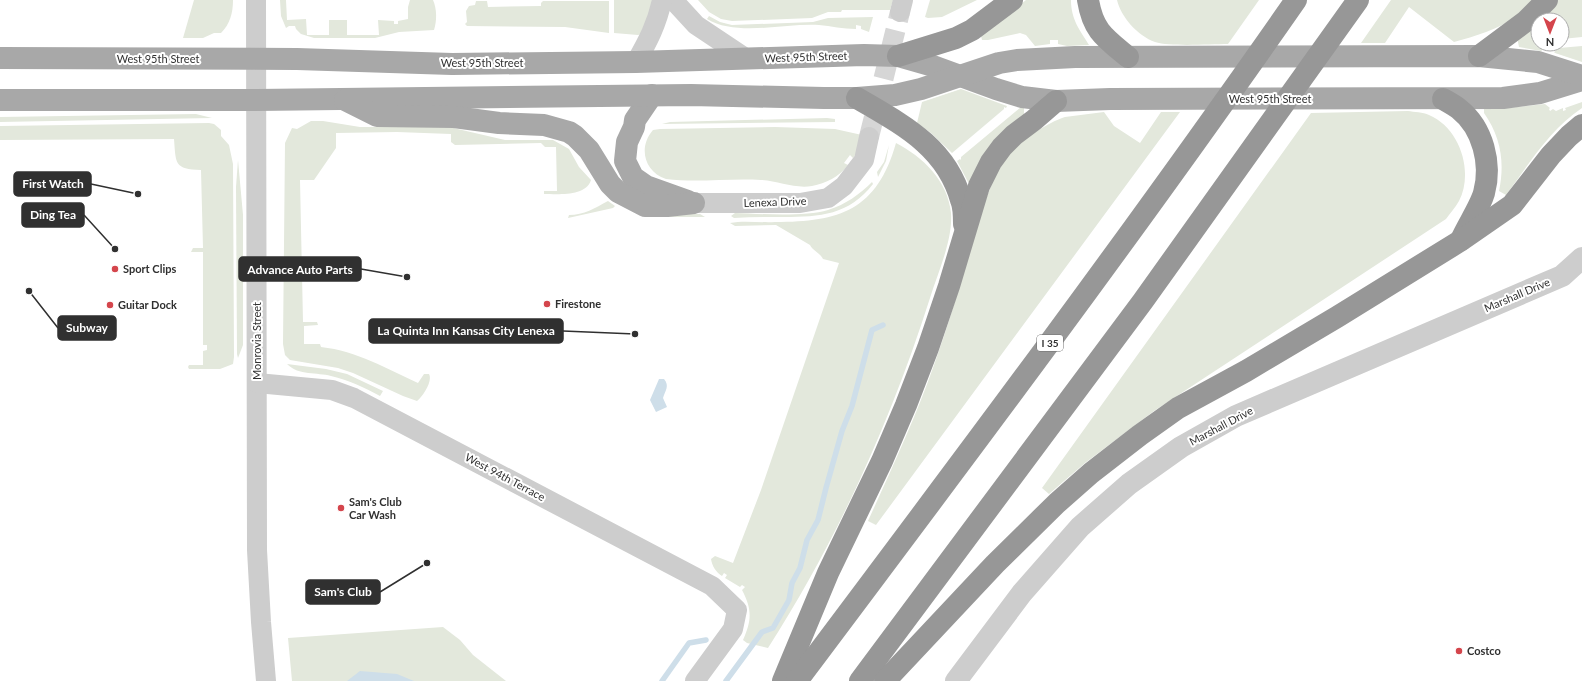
<svg xmlns="http://www.w3.org/2000/svg" width="1582" height="681" font-family="Lato,sans-serif">
<style>
.green{fill:#e3e8dc}
.water{fill:#cedee9}
.lines{fill:none;stroke-linecap:round;stroke-linejoin:round}
.stream{stroke:#cedee9;stroke-width:5.5}
.minor-tunnel{stroke:#d6d6d6;stroke-width:20;stroke-dasharray:20 10;stroke-linecap:butt}
.minor{stroke:#cdcdcd;stroke-width:20}
.tertiary{stroke:#cdcdcd;stroke-width:22}
.primary{stroke:#a8a8a8;stroke-width:22}
.motorway{stroke:#979797;stroke-width:22}
.poi-dot{fill:#d4454c;stroke:#fff;stroke-width:1.5}
.labels{text-anchor:middle;stroke-width:4;stroke-linejoin:round;paint-order:stroke}
.shield{fill:#fff;stroke:#6e6e6e;stroke-width:1}
.shield-label{font-size:10px;font-weight:bold;fill:#303030}
.street-label{font-size:11px;fill:#303030;stroke:#fff}
.poi-label{font-size:11px;font-weight:bold;fill:#303030;stroke:#fff;text-anchor:start}
.leader{fill:none;stroke:#303030;stroke-width:1.5}
.callout-dot{fill:#303030;stroke:#fff;stroke-width:1.5}
.callout{fill:#303030;stroke:#303030;stroke-width:1.5}
.callout-label{font-size:12px;text-anchor:middle;font-weight:bold;fill:#fff}
</style>
<rect width="100%" height="100%" fill="#fff"/>
<g class="green">
<path d="M 194,0 L 233,0 C 233,13 230,24 221,33 L 214,33 L 203,38 L 183,38 Z"/>
<path d="M 280,0 L 286,0 L 287,20 L 306,19 L 307,35 L 329,35 L 329,20 L 347,20 L 347,35 L 379,35 L 378,20 L 394,21 L 394,24 L 398,24 L 398,21 L 408,19 L 408,7 L 410,0 L 433,0 C 437,9 437,21 434,30 L 399,32 L 375,38 L 314,38 L 301,34 L 296,29 L 295,26 L 289,26 L 286,28 L 281,16 Z"/>
<polygon points="614,0 656,0 642,34 638,35 614,33"/>
<polygon points="698,0 893,0 890,10 842,10 841,12 828,12 812,18 732,21 721,19 709,12"/>
<polygon points="930,0 977,0 942,17 928,18 925,17"/>
<path d="M 1026,0 L 1071,0 C 1071,20 1080,30 1089,45 L 1067,46 L 1058,44 L 1058,40 L 1050,40 L 1050,44 L 1035,46 L 1026,35 L 1020,33 L 988,40 L 982,40 L 981,36 L 985,33 Z"/>
<path d="M 1117,0 L 1259,0 L 1228,44 C 1210,44 1171,47 1155,42 C 1138,36 1121,17 1117,0 Z"/>
<path d="M 1391,0 L 1535,0 C 1529,5 1523,11 1516,16 C 1498,30 1475,36 1454,42 L 1409,7 L 1385,43 L 1361,43 Z"/>
<polygon points="1558,0 1582,0 1582,37 1562,39 1562,20 1541,20"/>
<polygon points="476,1 487,1 488,7 541,6 541,3 543,1 609,1 609,33 565,27 467,26 465,24 467,22 466,11 469,6 475,5"/>
<path d="M 709,16 L 720,22 L 732,25 L 813,22 L 828,18 L 873,17 L 869,32 L 861,29 L 861,26 L 856,25 L 856,29 C 843,29 831,26 819,25 C 784,23 737,37 707,19 Z"/>
<polygon points="1538,22 1538,44 1548,44 1541,51 1519,47 1517,37"/>
<polygon points="1582,46 1582,62 1555,53 1554,52 1559,48"/>
<polygon points="961,89 1007,106 1006,108 1004,107 1004,109 952,153 931,133 917,123 922,102"/>
<path d="M 1582,102 L 1582,108 C 1550,129 1529,164 1506,195 L 1499,191 C 1505,163 1501,137 1484,113 L 1484,109 L 1507,108 L 1545,104 L 1550,108 L 1549,109 L 1550,111 L 1553,109 L 1556,111 L 1563,108 L 1563,111 L 1566,110 L 1565,108 Z"/>
<polygon points="1021,107 1024,108 1024,118 970,183 968,182 957,161 960,159 961,160 961,157"/>
<path d="M 1408,111 C 1414,112 1423,112 1429,115 C 1460,128 1474,172 1459,201 C 1455,208 1450,213 1446,219 L 1154,411 L 1085,463 L 1049,494 L 1042,488 L 1311,113 Z"/>
<path d="M 1104,112 L 1114,126 L 1140,143 L 1161,112 L 1180,112 L 876,525 L 868,521 C 891,470 915,419 934,365 C 948,326 960,285 972,245 C 983,210 991,170 1018,144 C 1027,136 1054,120 1065,117 C 1078,115 1091,114 1104,112 Z"/>
<polygon points="196,114 212,118 0,122 0,117"/>
<polygon points="827,118 835,119 835,122 662,124 670,122"/>
<path d="M 311,121 L 323,121 L 360,127 L 449,127 L 505,140 L 553,140 L 569,149 L 579,167 L 591,180 C 586,197 557,194 544,194 L 544,191 L 557,191 L 556,147 L 545,147 L 541,143 L 455,145 L 451,142 L 451,134 L 397,132 L 336,133 L 336,148 L 314,180 L 300,180 L 303,322 L 317,322 L 318,325 L 304,326 L 304,344 L 320,344 L 321,347 C 357,351 387,369 418,383 L 424,374 L 429,374 C 433,381 423,396 417,401 L 403,396 L 353,373 L 338,368 L 290,360 L 285,355 L 283,344 L 285,143 L 292,128 L 297,129 Z"/>
<path d="M 209,123 L 214,124 L 221,130 L 221,136 L 229,145 L 233,164 L 234,357 L 233,364 L 220,369 L 189,369 L 188,367 L 189,365 L 203,365 L 203,351 L 207,350 L 207,345 L 203,345 L 203,252 L 191,252 L 193,248 L 203,248 L 201,170 C 174,169 176,164 174,139 L 0,140 L 0,126 Z"/>
<path d="M 775,127 L 835,129 L 862,135 L 856,154 L 853,158 L 850,155 L 844,163 L 848,165 C 839,177 826,183 812,186 C 795,189 778,181 761,180 C 729,178 697,183 666,179 C 644,172 638,147 653,130 L 660,129 Z"/>
<path d="M 896,143 C 923,157 948,181 951,213 C 953,240 938,272 930,298 C 891,420 838,539 768,648 L 747,643 L 743,640 C 752,620 752,609 742,590 L 745,587 L 742,585 L 740,587 L 725,578 L 727,575 L 724,573 L 722,576 C 716,572 712,566 711,559 L 715,556 L 733,563 L 761,490 L 839,263 L 823,259 C 820,253 813,251 810,245 L 776,225 L 735,226 L 730,223 C 744,220 761,223 775,222 C 840,222 877,210 896,143 Z"/>
<polygon points="889,145 886,161 878,177 877,172 884,162"/>
<polygon points="238,160 243,215 243,345 238,358 237,354 236,187"/>
<path d="M 872,182 L 873,184 C 849,215 820,217 784,217 C 767,217 750,217 734,218 L 731,216 L 735,213 C 761,214 805,217 828,210 C 845,205 860,194 872,182 Z"/>
<path d="M 608,201 L 615,206 L 613,208 L 568,218 L 569,215 C 584,215 595,208 608,201 Z"/>
<polygon points="663,214 700,214 705,217 663,217"/>
<path d="M 287,364 L 326,369 L 347,374 L 383,391 L 380,396 C 365,388 349,380 331,376 C 317,372 299,376 287,364 Z"/>
<polygon points="443,627 460,640 473,655 506,681 292,681 288,638"/>
</g>
<g class="water">
<path d="M 659,379 L 664,379 C 670,386 665,391 663,398 L 667,407 L 656,412 L 650,400 Z"/>
<polygon points="360,671 397,674 414,681 347,681"/>
</g>
<g class="lines">
<g class="stream">
<polyline points="662,681 689,643 706,640"/>
<polyline points="726,681 762,632 773,628 789,600 792,583 800,568 807,540 818,520 826,488 842,431 852,406 872,330 883,325"/>
</g>
<polyline class="minor-tunnel" points="869,137 900,12"/>
<g class="minor">
<polyline points="256,0 257,550 261,622 266,681"/>
<polyline points="673,0 696,25 747,59"/>
<polyline points="900,12 903,0"/>
<path d="M 636,62 C 648,41 657,24 662,0"/>
<polyline points="694,203 800,203 828,198 844,186 864,160 869,137"/>
<polyline points="257,383 332,390 354,398 712,586 737,610 733,629 695,681"/>
</g>
<polyline class="tertiary" points="956,681 1022,593 1080,527 1129,484 1181,447 1236,416 1562,276 1582,258"/>
<g class="primary">
<polyline points="0,58 297,59 452,64 636,62 864,55 898,56 933,66 996,89 1022,97 1056,101 1110,99 1503,98 1540,93 1582,80"/>
<polyline points="652,95 635,120 634,127 627,142 625,161 633,177 646,186 688,201"/>
<polyline points="0,100 256,100 691,95 824,98 857,98 895,95 921,89 999,63 1017,60 1075,57 1479,56 1538,62 1582,76"/>
<polyline points="345,100 377,116 454,117 499,123 544,125 569,132 575,136 589,150 610,184 618,192 645,206 667,206 694,203"/>
</g>
<g class="motorway">
<path d="M 1088,0 C 1093,31 1105,38 1128,57"/>
<polyline points="898,56 956,38 972,30 1012,0"/>
<polyline points="1479,56 1526,21 1547,0"/>
<path d="M 857,98 C 901,124 946,146 961,200 C 964,207 964,216 964,224"/>
<path d="M 1443,99 C 1448,102 1454,105 1459,109 C 1483,128 1492,164 1484,193 C 1480,207 1467,226 1461,240"/>
<polyline points="783,681 828,573 882,461 906,405 928,348 949,286 979,186 991,162 1002,147 1014,135 1034,120 1056,101"/>
<path d="M 797,681 C 966,456 1135,231 1296,0"/>
<polyline points="860,681 1143,301 1358,0"/>
<polyline points="885,681 995,564 1057,503 1091,473 1140,435 1178,408 1246,371 1337,317 1460,241 1512,205 1551,155 1569,136 1582,125"/>
</g>
</g>
<g class="poi-dot">
<circle cx="115" cy="269" r="4"/>
<circle cx="547" cy="304" r="4"/>
<circle cx="110" cy="305" r="4"/>
<circle cx="341" cy="508" r="4"/>
<circle cx="1459" cy="651" r="4"/>
</g>
<g class="labels">
<rect class="shield" x="1037" y="335" width="26" height="16" rx="3"/>
<g class="shield-label">
<text x="1050" y="347">I 35</text>
</g>
<g class="street-label">
<text transform="translate(806 57) rotate(-2)" y="4">West 95th Street</text>
<text x="158" y="63">West 95th Street</text>
<text x="482" y="67">West 95th Street</text>
<text x="1270" y="103">West 95th Street</text>
<text transform="translate(775 202) rotate(-2)" y="4">Lenexa Drive</text>
<text transform="translate(1517 295) rotate(-23)" y="4">Marshall Drive</text>
<text transform="translate(257 341) rotate(-90)" y="4">Monrovia Street</text>
<text transform="translate(1221 426) rotate(-28)" y="4">Marshall Drive</text>
<text transform="translate(505 477) rotate(28)" y="4">West 94th Terrace</text>
</g>
<g class="poi-label">
<text x="123" y="273">Sport Clips</text>
<text x="555" y="308">Firestone</text>
<text x="118" y="309">Guitar Dock</text>
<text x="349" y="506">Sam's Club<tspan x="349" dy="13">Car Wash</tspan></text>
<text x="1467" y="655">Costco</text>
</g>
</g>
<path class="leader" d="M138 194L91 184M115 249L84 215M407 277L361 269M29 291L58 328M635 334L563 331M427 563L380 592"/>
<g class="callout-dot">
<circle cx="138" cy="194" r="4"/>
<circle cx="115" cy="249" r="4"/>
<circle cx="407" cy="277" r="4"/>
<circle cx="29" cy="291" r="4"/>
<circle cx="635" cy="334" r="4"/>
<circle cx="427" cy="563" r="4"/>
</g>
<g class="callout">
<rect x="14" y="172" width="77" height="24" rx="4"/>
<rect x="22" y="203" width="62" height="24" rx="4"/>
<rect x="239" y="257" width="122" height="24" rx="4"/>
<rect x="58" y="316" width="58" height="24" rx="4"/>
<rect x="369" y="319" width="194" height="24" rx="4"/>
<rect x="306" y="580" width="74" height="24" rx="4"/>
</g>
<g class="callout-label">
<text x="53" y="188">First Watch</text>
<text x="53" y="219">Ding Tea</text>
<text x="300" y="274">Advance Auto Parts</text>
<text x="87" y="332">Subway</text>
<text x="466" y="335">La Quinta Inn Kansas City Lenexa</text>
<text x="343" y="596">Sam's Club</text>
</g>
<g transform="translate(1550 32) rotate(180)"><circle r="19" fill="#ffffff" stroke="#acacac"/>
<path d="M0-3L7 15L0 10L-7 15Z" fill="#d4454c"/>
<text y="-6" font-size="11" font-weight="bold" text-anchor="middle" fill="#303030">N</text>
</g>
</svg>
